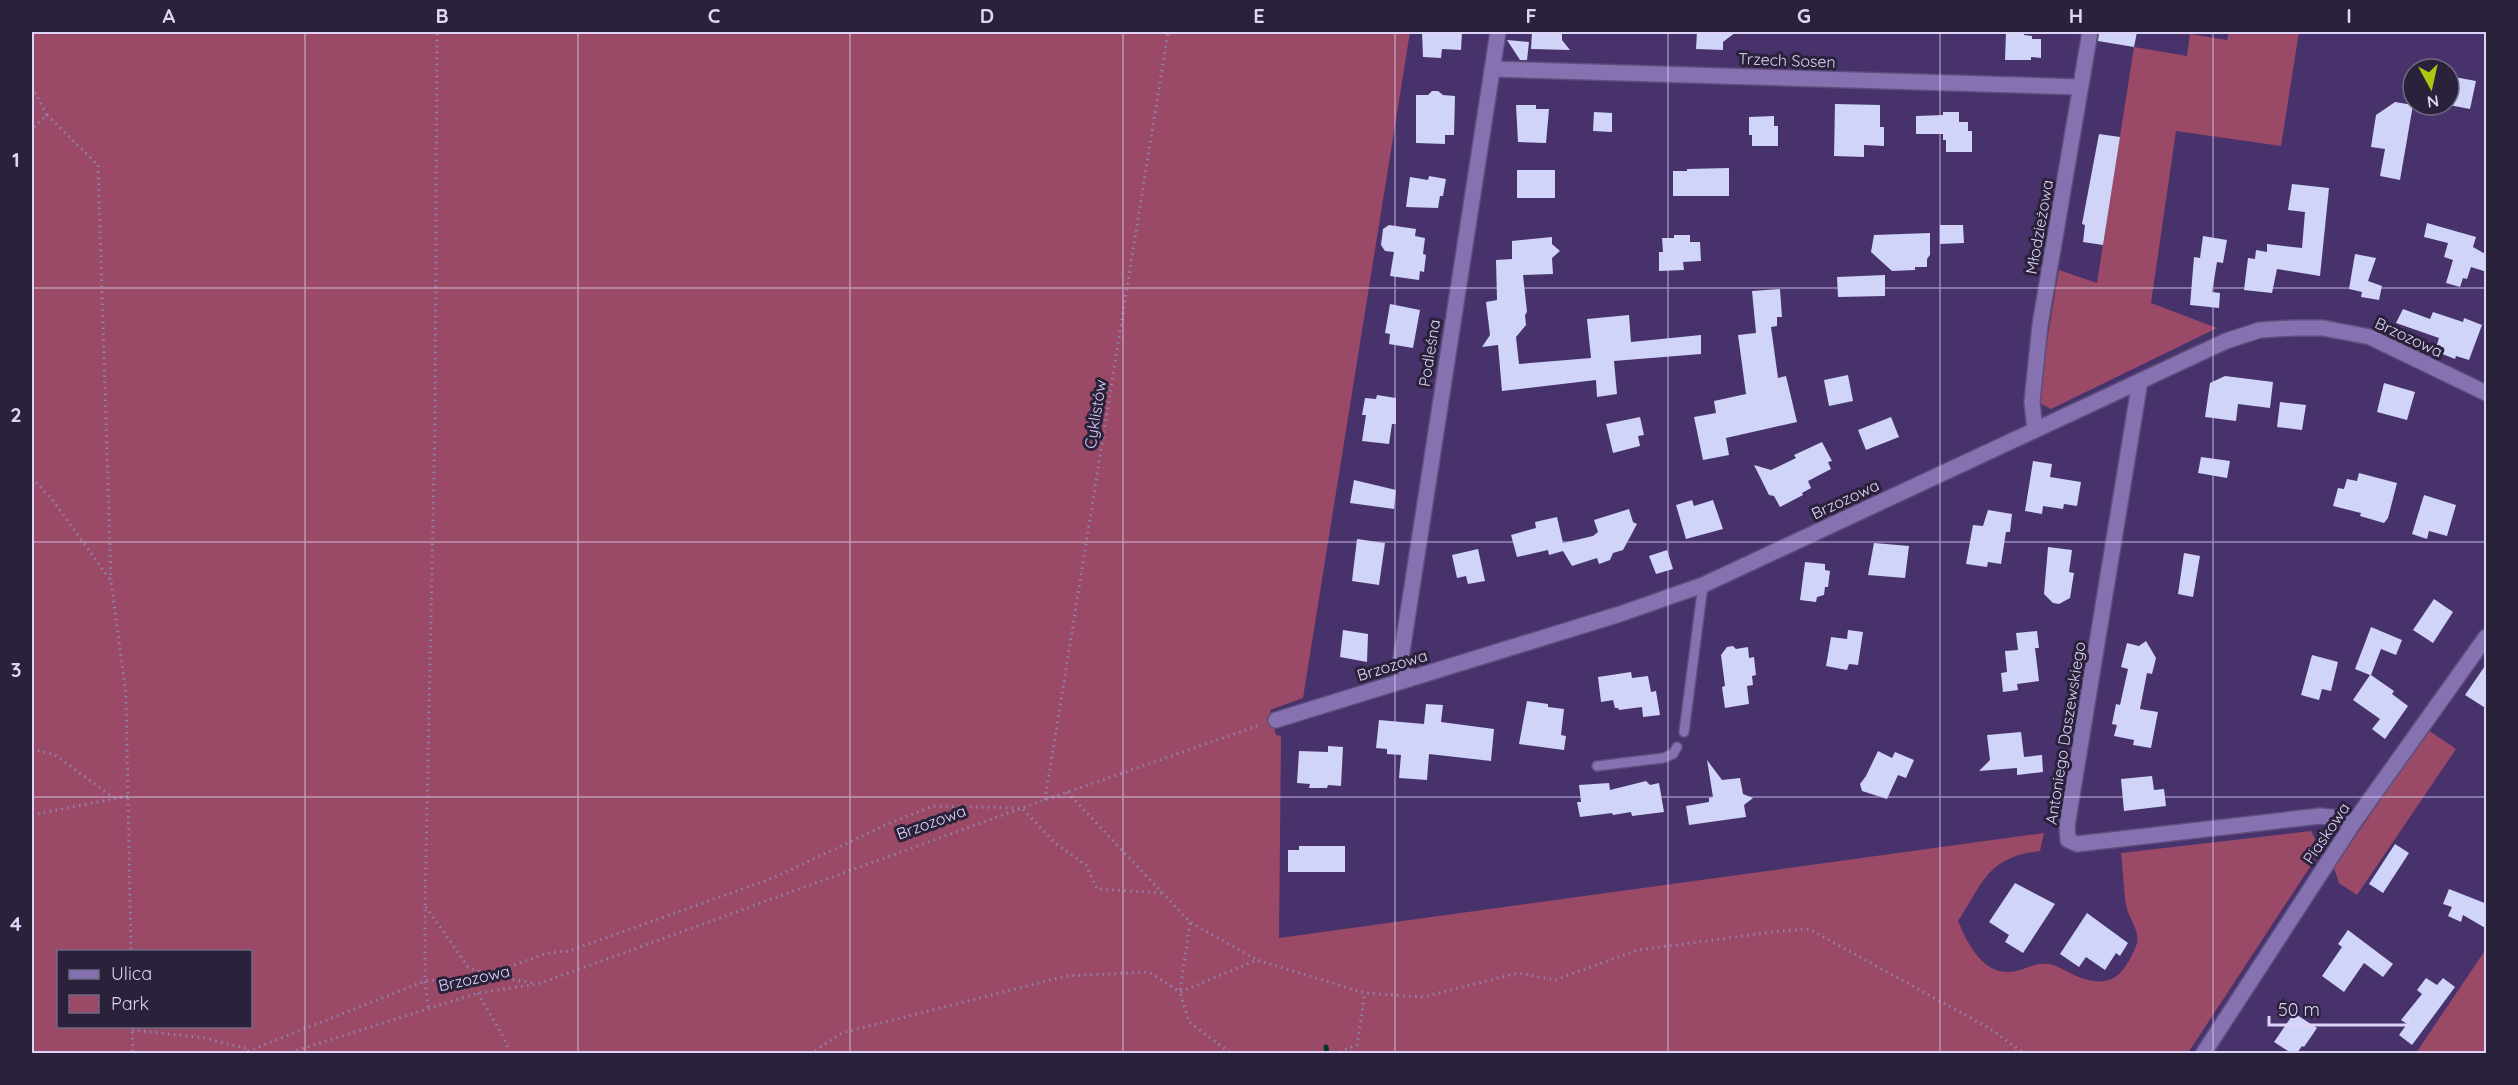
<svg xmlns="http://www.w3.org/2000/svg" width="2518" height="1085" font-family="Quicksand,sans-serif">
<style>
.green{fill:#9a4a67;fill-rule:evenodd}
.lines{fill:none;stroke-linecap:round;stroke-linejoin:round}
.stream{stroke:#05332c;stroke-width:5}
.building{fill:#cfd4f8}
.lane-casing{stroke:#5f4d7d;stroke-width:12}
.street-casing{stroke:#5f4d7d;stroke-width:18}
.path{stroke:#9181af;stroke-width:3;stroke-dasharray:1.5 4.5;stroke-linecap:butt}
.lane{stroke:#8772b1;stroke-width:9}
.street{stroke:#8772b1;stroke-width:15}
.grid{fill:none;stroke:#ded4f7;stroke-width:1.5;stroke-opacity:0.55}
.labels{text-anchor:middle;stroke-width:6;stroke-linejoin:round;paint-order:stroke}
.street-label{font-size:16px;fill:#ded4f7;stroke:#2a213b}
.neatline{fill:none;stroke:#ded4f7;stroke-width:2}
.grid-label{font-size:20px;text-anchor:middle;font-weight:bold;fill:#ded4f7}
</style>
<rect width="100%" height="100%" fill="#48326b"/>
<g class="green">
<path d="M 32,32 L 1410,32 L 1303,698 L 1270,710 L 1276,735 L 1281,736 L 1279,938 L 2044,833 L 2040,851 C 1988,857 1984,881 1958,921 C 1970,949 1987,982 2023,969 C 2034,965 2041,962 2053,965 C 2063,968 2072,975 2082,978 C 2112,989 2125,973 2136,946 C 2141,934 2132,923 2128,912 C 2124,901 2123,868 2121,853 L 2311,831 L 2321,850 L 2188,1053 L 32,1053 ZM 58,952 L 250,952 L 250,1026 L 58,1026 Z"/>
<polygon points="2229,32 2299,32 2281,146 2176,131 2151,303 2217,328 2051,409 2040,403 2039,388 2059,270 2097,283 2134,47 2187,56 2190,34 2227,40"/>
<polygon points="2428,730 2456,749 2357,895 2339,883 2334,868"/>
<polygon points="2486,949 2486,1053 2416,1053"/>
</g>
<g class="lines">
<polyline class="stream" points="1326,1047 1327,1054"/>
</g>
<g class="building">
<polygon points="1422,32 1462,32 1461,50 1442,49 1441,58 1423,57"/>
<polygon points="1532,32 1562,32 1562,40 1570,50 1531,49"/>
<polygon points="1697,32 1736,32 1723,42 1723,50 1696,49"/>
<polygon points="2006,32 2024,32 2024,35 2032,36 2032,39 2041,39 2041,58 2031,57 2031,60 2005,60"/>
<polygon points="2099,32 2137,32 2134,47 2098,41"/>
<polygon points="1507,40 1529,42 1527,60 1520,60"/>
<polygon points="2449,76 2476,81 2470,109 2449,105"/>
<polygon points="1432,91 1438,91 1443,95 1455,96 1454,135 1445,135 1445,144 1416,143 1416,95 1428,95"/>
<polygon points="2395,102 2413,105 2400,180 2380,176 2385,149 2371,147 2376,115"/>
<polygon points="1835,104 1880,105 1880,127 1884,127 1884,146 1864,145 1864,157 1834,156"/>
<polygon points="1516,105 1536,105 1536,109 1549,109 1546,143 1518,142"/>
<polygon points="1594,112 1612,113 1612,132 1593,131"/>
<polygon points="1943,112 1959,112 1959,122 1968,122 1968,131 1972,131 1972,152 1946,152 1946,140 1943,140 1943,134 1916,134 1916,116 1943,115"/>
<polygon points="1774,116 1774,126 1778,126 1778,146 1752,146 1752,135 1749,135 1749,117"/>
<polygon points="2099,134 2120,137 2103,245 2083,242 2085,225 2082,224"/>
<polygon points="1729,168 1729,196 1673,196 1673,171 1687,171 1687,169"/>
<rect x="1517" y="170" width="38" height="28"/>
<polygon points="1429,176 1446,179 1443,196 1440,196 1438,208 1406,207 1410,177 1428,180"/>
<polygon points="2292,184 2329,188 2320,276 2277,269 2272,293 2244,290 2248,258 2255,259 2256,250 2267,252 2267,244 2302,248 2305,212 2288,210"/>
<polygon points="2427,223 2476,237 2473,247 2487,255 2487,272 2471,267 2467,279 2463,278 2460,287 2446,283 2453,260 2444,257 2448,243 2424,237"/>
<polygon points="1389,225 1416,229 1415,236 1425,238 1423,254 1426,255 1424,272 1420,271 1419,280 1390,276 1394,252 1385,251 1381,245 1383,229"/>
<polygon points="1940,225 1963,225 1964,243 1940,244"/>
<polygon points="1930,233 1930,255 1927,259 1927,267 1915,267 1915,270 1892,271 1871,252 1874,235"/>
<polygon points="1674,235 1690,235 1690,242 1700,242 1701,261 1683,262 1684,270 1659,271 1659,252 1663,252 1662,238 1674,238"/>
<polygon points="2203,236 2227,240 2223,263 2217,262 2212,292 2220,293 2219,308 2190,305 2194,257 2200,258"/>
<polygon points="1552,237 1552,244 1560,251 1552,258 1553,274 1523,275 1527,312 1525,315 1526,325 1516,337 1519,364 1591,358 1587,319 1629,315 1631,342 1701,335 1701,354 1614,361 1617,394 1597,397 1596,380 1502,391 1498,345 1482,347 1490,335 1486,302 1497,300 1496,260 1512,259 1512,241"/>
<polygon points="2355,254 2376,258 2368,281 2382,286 2379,300 2361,297 2362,292 2349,289"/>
<polygon points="1885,275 1885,296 1838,297 1837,277"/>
<polygon points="1780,289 1782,317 1777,317 1777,326 1771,327 1778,378 1786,376 1797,422 1726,438 1729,455 1703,460 1694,417 1716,413 1714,401 1746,394 1738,335 1756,333 1752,291"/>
<polygon points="1390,304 1420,310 1413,348 1389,344 1390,334 1385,333"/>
<polygon points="2403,309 2430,319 2433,312 2463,322 2464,318 2482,325 2469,360 2456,356 2455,359 2435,351 2439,338 2396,323"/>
<polygon points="1848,375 1853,401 1829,406 1824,380"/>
<polygon points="2225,376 2273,382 2270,408 2238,404 2236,421 2205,417 2210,383"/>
<polygon points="2384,383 2415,392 2407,420 2377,412"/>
<polygon points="1377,395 1396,398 1396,424 1392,424 1389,444 1362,441 1366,415 1362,415 1365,398 1376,399"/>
<polygon points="2280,402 2306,405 2302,430 2277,427"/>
<polygon points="1640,417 1644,435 1638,436 1640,446 1613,453 1606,424"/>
<polygon points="1891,417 1899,437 1866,450 1858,430"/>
<polygon points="1822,442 1832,461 1828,462 1831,469 1808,481 1811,488 1802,493 1803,495 1780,507 1774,496 1769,495 1754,465 1771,470 1796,458 1794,455"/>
<polygon points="2201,457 2230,461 2227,478 2198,473"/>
<polygon points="2033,461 2052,464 2050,477 2081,482 2077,506 2064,504 2063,509 2043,506 2042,514 2025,511"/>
<polygon points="2359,473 2397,483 2388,518 2384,523 2360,516 2361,513 2333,506 2338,488 2344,489 2347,479 2357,481"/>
<polygon points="1354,480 1396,490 1394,509 1350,503"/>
<polygon points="2424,495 2456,505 2447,536 2429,531 2427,539 2412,534"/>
<polygon points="1692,500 1694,506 1713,500 1723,529 1686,539 1676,505"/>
<polygon points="1629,509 1633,522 1637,524 1623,550 1613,553 1610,560 1599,564 1597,558 1572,566 1563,551 1549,555 1548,550 1517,557 1511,535 1536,528 1535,522 1557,517 1563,543 1593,536 1598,532 1594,520"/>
<polygon points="1988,510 2012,514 2010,532 2006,532 2001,564 1988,562 1987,567 1966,564 1973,525 1983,526"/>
<polygon points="1357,539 1385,543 1379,585 1352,581"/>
<polygon points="1874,543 1909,546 1905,578 1868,575"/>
<polygon points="2048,547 2072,550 2069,572 2074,573 2070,598 2059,604 2053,603 2044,594"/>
<polygon points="1478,549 1485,581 1468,584 1466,576 1457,578 1452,555"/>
<polygon points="1667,550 1673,569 1656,574 1649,556"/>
<polygon points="2184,553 2200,556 2193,597 2178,594"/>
<polygon points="1805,562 1825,564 1825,570 1830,571 1828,587 1825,587 1824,595 1817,597 1816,602 1800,600"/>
<polygon points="2434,599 2453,612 2433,643 2413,630"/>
<polygon points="2371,627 2402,640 2396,655 2381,649 2371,675 2394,691 2392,694 2408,706 2385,739 2372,729 2380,719 2353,700 2370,675 2355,669"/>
<polygon points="1343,630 1368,634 1367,662 1340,657"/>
<polygon points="1848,630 1863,632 1858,665 1849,664 1847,670 1826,666 1831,637 1847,639"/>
<polygon points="2037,631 2039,648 2035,648 2039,681 2017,684 2018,690 2003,692 2001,673 2007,672 2005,651 2018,650 2016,633"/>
<polygon points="2146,641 2156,658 2152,674 2147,673 2140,709 2158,712 2151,748 2133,745 2134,740 2114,736 2117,725 2112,724 2116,704 2120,705 2128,669 2121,667 2127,643 2139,646"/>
<polygon points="1733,646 1736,649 1748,647 1749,658 1754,657 1756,675 1752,676 1753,685 1747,686 1749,704 1725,708 1722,687 1725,686 1721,655 1727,647"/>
<polygon points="2312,655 2338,662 2331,691 2322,689 2319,700 2301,695"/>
<polygon points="2487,663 2487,709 2465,695"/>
<polygon points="1631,672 1632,678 1648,676 1651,692 1656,691 1660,715 1643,717 1642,707 1619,710 1618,708 1615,708 1613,700 1601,702 1598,677"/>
<polygon points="1527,701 1548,704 1548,707 1564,709 1561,735 1566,736 1564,750 1519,744"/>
<polygon points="1426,704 1443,705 1441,722 1494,729 1491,761 1429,754 1427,780 1399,778 1401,755 1387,754 1387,749 1376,748 1379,720 1424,724"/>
<polygon points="2021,732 2024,757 2042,755 2043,772 2017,775 2017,768 1979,771 1990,760 1987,735"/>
<polygon points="1328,746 1343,747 1341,786 1328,785 1327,788 1309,788 1310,784 1297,783 1299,751 1328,752"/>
<polygon points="1878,751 1892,758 1895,752 1914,760 1906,778 1898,775 1887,799 1862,791 1860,784 1866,776"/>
<polygon points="1707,760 1722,780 1740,778 1743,794 1753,798 1744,805 1746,817 1689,825 1686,806 1709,802 1709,798 1713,797"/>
<polygon points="2152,776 2154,790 2164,789 2166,806 2124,811 2121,779"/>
<polygon points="1646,781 1650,785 1659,783 1664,812 1632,816 1631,812 1613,815 1612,813 1580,817 1577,802 1581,802 1579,785 1609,783 1610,790"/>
<polygon points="2395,844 2409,853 2383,893 2369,884"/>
<polygon points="1299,846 1345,846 1345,872 1288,872 1288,850 1299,850"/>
<polygon points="2015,883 2055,904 2023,953 2005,942 2009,935 1989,922"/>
<polygon points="2449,889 2487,904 2487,929 2463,915 2461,922 2448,916 2452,907 2443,904"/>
<polygon points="2087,913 2128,943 2120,956 2116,953 2105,970 2086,957 2079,967 2060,954"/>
<polygon points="2348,930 2393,964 2383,977 2364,963 2344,992 2322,976 2342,947 2338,944"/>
<polygon points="2426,978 2437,985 2443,978 2455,987 2412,1045 2399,1035 2407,1024 2401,1020 2422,994 2417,990"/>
<polygon points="2294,1013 2317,1028 2304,1047 2302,1046 2297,1053 2291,1053 2274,1042"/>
</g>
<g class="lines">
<g class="lane-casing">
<g id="lane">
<polyline points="1684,732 1703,585"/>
<polyline points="1597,766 1663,758 1673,754 1677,747"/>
</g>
</g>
<g class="street-casing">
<g id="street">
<polyline points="1492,69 2080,87"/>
<polyline points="2140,381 2067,826 2068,840 2077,844 2320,816 2340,818 2354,822"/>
<polyline points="2035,430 2032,402 2040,325 2090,32"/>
<polyline points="1409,679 1401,658 1498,32"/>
<polyline points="1276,720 1620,614 1703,585 2226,341 2260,330 2294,328 2323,328 2370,337 2486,393"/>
<polyline points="2203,1054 2354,822 2486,637"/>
</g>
</g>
<g class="path">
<polyline points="32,87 47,115 32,129"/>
<polyline points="47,115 98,165 111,580"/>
<polyline points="32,478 54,502 111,581 126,694 131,952"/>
<polyline points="32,749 55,755 114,798"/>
<polyline points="1067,792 1190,922 1257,960"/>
<polyline points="1045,800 1168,32"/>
<polyline points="32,815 128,796"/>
<polyline points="426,907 468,967 487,975 533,983"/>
<polyline points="1190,923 1180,992 1189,1022 1232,1054"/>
<path d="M 478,993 C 489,1013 503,1032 510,1054"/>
<polyline points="428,1007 425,981 425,906 435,422 437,32"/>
<polyline points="132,1026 133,1054"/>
<polyline points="132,1030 205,1038 249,1049"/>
<polyline points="236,1054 251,1050 425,981 487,975 547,953 569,951 773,878 890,823 933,806 1022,808 1055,843 1086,865 1097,889 1162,893"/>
<polyline points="285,1054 478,993 538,984 1022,808 1260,725"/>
<polyline points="810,1054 842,1033 1066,976 1149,972 1180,992 1257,960 1365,993 1423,997 1518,973 1555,980 1638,950 1781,931 1809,929 1989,1028 2025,1054"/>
<polyline points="1334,1054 1357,1045 1365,993"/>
</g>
<use href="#lane" class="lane"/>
<use href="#street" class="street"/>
</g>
<path class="grid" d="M 305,32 L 305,1054M 578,32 L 578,1054M 850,32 L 850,1054M 1123,32 L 1123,1054M 1395,32 L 1395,1054M 1668,32 L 1668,1054M 1940,32 L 1940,1054M 2213,32 L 2213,1054M 32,288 L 2486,288M 32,542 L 2486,542M 32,797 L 2486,797"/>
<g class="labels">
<g class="street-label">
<text transform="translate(1787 60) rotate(2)" y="6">Trzech Sosen</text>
<text transform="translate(2039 227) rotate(-80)" y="6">Młodzieżowa</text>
<text transform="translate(2409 337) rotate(25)" y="6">Brzozowa</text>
<text transform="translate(1429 353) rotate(-81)" y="6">Podleśna</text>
<text transform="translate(1095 414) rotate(-81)" y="6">Cyklistów</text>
<text transform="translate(1845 499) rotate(-25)" y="6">Brzozowa</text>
<text transform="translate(1392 665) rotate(-17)" y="6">Brzozowa</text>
<text transform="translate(2065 733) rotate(-81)" y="6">Antoniego Daszewskiego</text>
<text transform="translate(931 822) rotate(-20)" y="6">Brzozowa</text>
<text transform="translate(2326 833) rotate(-56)" y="6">Piaskowa</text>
<text transform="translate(474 978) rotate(-12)" y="6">Brzozowa</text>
</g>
</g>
<rect width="2518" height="1085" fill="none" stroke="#2a213b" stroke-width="66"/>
<rect x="57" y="950" width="195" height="78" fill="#2a213b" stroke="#726986" stroke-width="1.5"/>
<rect x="69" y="970" width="30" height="9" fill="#8772b1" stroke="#726986" stroke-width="1.5"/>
<text x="111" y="980" font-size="18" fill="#ded4f7">Ulica</text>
<rect x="69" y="995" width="30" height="18" fill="#9a4a67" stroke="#726986" stroke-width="1.5"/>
<text x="111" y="1010" font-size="18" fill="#ded4f7">Park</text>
<g transform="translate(2431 87) rotate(172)"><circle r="28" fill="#2a213b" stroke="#726986" stroke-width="1.5"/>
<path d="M0-4.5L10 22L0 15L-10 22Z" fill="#acc611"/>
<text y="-9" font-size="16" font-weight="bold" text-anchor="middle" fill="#ded4f7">N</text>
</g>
<path d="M2269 1016v9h140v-9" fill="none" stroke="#ded4f7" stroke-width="3"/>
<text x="2278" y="1016" font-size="18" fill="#ded4f7" stroke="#2a213b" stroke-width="4.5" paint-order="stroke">50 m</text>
<rect x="33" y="33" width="2452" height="1019" class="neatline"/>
<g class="grid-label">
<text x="169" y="23">A</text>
<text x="442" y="23">B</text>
<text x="714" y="23">C</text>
<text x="987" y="23">D</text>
<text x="1259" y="23">E</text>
<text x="1531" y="23">F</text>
<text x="1804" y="23">G</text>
<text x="2076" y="23">H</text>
<text x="2349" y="23">I</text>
<text x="16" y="167">1</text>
<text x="16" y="422">2</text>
<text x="16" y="677">3</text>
<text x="16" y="931">4</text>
</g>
</svg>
